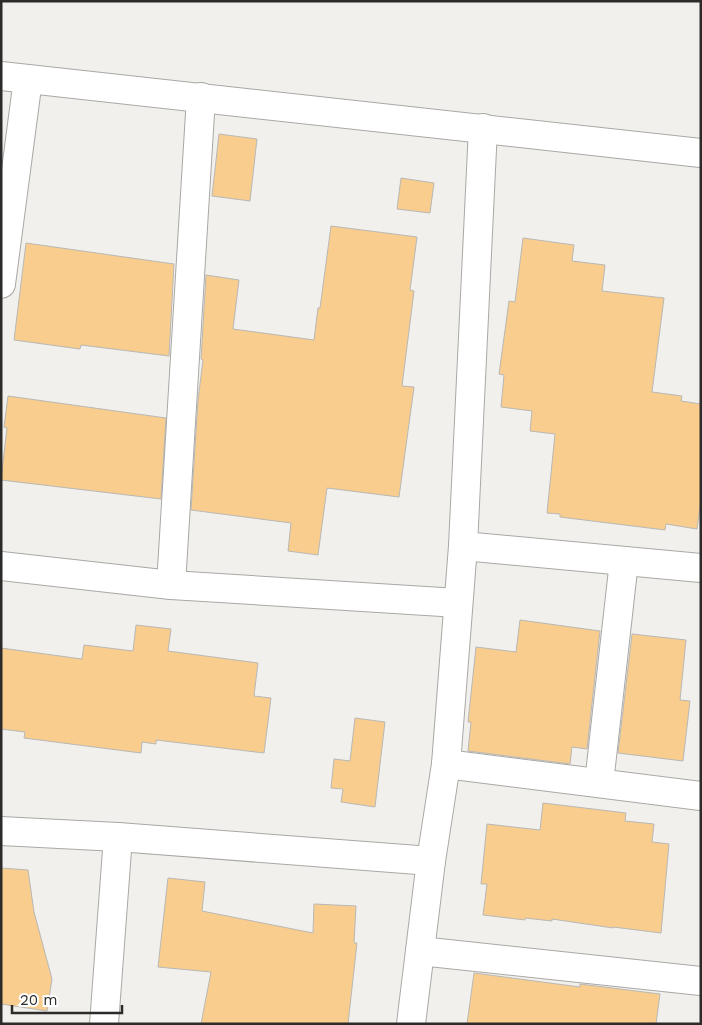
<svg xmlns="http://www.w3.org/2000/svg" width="702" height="1025" font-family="'Work Sans',sans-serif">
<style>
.building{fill:#f8cd8d;stroke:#b9b8b5}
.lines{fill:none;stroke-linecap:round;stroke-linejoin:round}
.minor-casing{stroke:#aaa8a5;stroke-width:30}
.minor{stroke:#fff;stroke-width:28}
</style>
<rect width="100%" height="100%" fill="#f2f0ed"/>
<g class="building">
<polygon points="219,134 257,139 250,201 212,196"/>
<polygon points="401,178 434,183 430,213 397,209"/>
<polygon points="331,226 417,237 410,290 414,291 402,386 414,387 399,497 327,488 318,555 288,551 291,523 191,510 198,400 203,360 201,359 206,275 239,280 233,329 314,340 318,308 320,308"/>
<polygon points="523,238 574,245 572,261 605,265 602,291 664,298 652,392 682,396 681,401 701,404 701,501 697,529 666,524 665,530 560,517 560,514 547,513 555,434 530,431 532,411 501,407 504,375 499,374 509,301 515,302"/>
<polygon points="26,243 174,264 169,356 81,345 80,349 14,340"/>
<polygon points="8,396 166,418 161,499 1,480 7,428 4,427"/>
<polygon points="520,620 600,631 587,749 572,747 570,764 468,751 471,722 468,722 476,647 516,652"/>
<polygon points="136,625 171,629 168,651 258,663 254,696 271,698 264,753 156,740 156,744 142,742 141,753 24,738 25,732 1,729 1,648 82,659 84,645 133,651"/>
<polygon points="632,634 686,640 680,700 690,701 683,761 618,753"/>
<polygon points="355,718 385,722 375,807 341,802 343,789 331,788 334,759 350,761"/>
<polygon points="543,803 626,813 625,821 654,824 652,842 669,844 661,933 613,927 613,928 552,919 552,921 525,918 525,920 483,915 487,884 481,884 487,824 540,830"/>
<polygon points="1,868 28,870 34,912 52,979 47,1011 1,1004"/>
<polygon points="168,878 205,882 202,911 313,933 314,904 356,906 354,943 357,943 348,1024 201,1024 211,972 158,967"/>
<polygon points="474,973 580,987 580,984 660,994 656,1024 467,1024"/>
</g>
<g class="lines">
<g class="minor-casing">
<g id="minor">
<polyline points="1,76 701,153"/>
<polyline points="1,284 28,79"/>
<polyline points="463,546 701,568"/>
<polyline points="1,566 171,585 458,603"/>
<polyline points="171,585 201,97"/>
<polyline points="446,764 701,796"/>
<polyline points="599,783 624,561"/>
<polyline points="1,831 118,837 431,861"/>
<polyline points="420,951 701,981"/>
<polyline points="104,1024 118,837"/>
<polyline points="411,1024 431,861 446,764 463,546 483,128"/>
</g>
</g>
<use href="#minor" class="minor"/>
</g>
<rect width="702" height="1025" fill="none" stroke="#2c2b2a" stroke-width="5"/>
<path d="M12 1005v8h110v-8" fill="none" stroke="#2c2b2a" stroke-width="2.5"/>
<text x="20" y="1005" font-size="15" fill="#2c2b2a" stroke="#ffffff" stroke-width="4" paint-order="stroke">20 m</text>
</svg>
